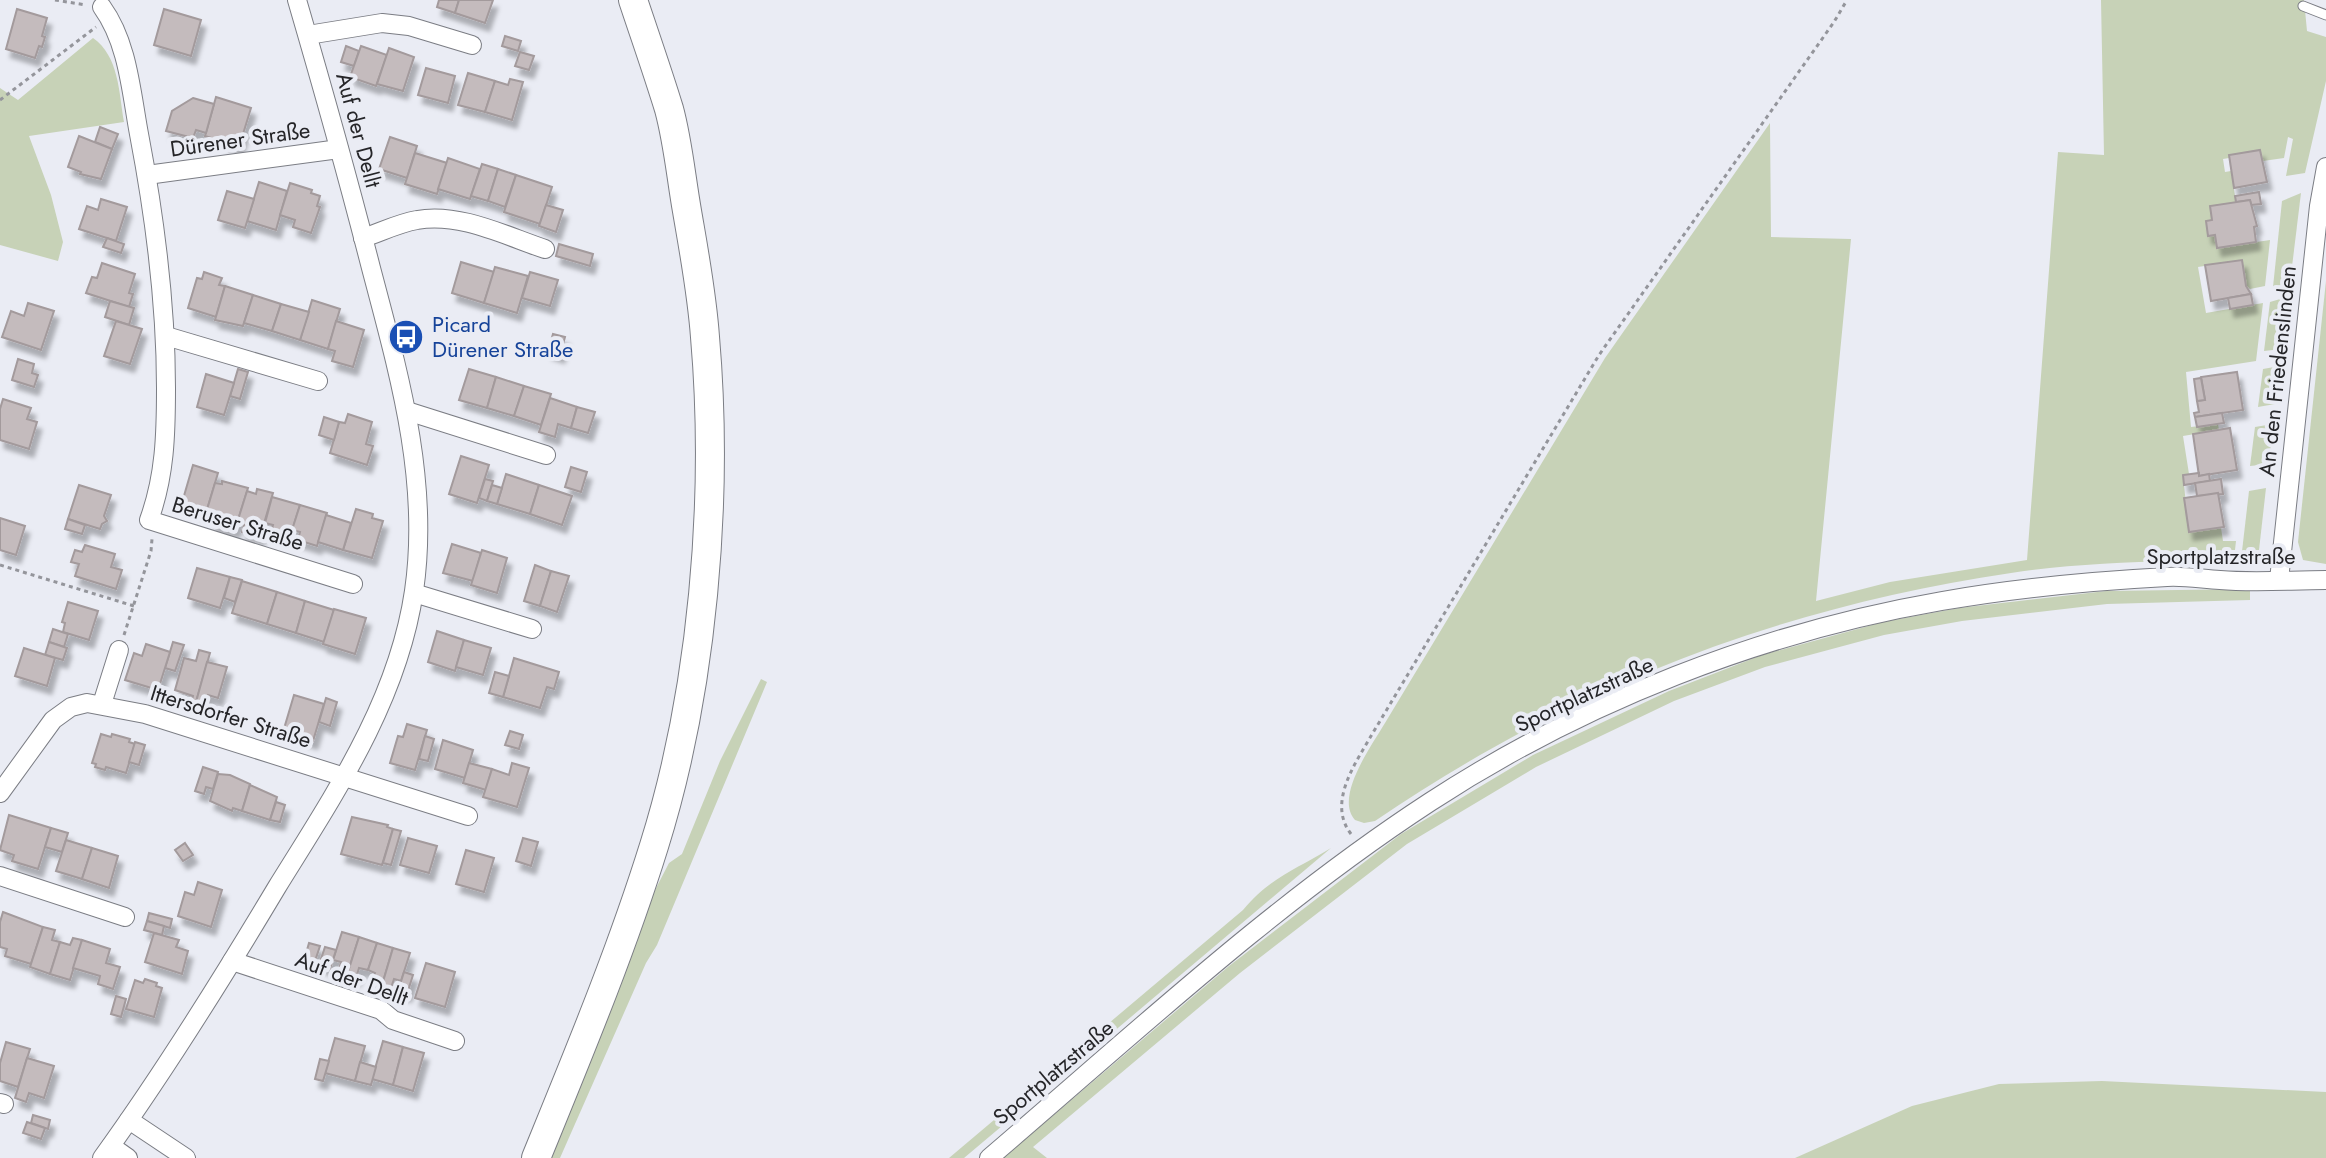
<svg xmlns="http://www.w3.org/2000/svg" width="2326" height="1158" font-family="Jost,sans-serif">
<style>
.green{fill:#c7d2b7}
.building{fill:#c4bbbd;stroke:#a39a9c;stroke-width:2;filter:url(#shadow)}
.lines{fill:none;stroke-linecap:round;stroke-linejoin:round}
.service-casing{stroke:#7b7d84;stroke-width:11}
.minor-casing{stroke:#7b7d84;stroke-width:20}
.primary-casing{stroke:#7b7d84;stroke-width:30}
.path{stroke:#94959b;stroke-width:3;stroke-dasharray:4 4;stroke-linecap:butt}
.service{stroke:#fff;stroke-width:9}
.minor{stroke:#fff;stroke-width:18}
.primary{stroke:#fff;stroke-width:28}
.labels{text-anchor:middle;stroke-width:8;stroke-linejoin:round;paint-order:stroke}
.street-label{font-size:22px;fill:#252528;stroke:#eaecf4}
.transit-label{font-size:22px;fill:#164399;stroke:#eaecf4;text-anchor:start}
</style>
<defs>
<filter id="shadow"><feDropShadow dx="4.5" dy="8" stdDeviation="2" flood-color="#0004"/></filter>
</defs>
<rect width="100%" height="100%" fill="#eaecf4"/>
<g class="green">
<path d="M 2101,0 L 2304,0 L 2307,31 L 2326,37 L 2326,81 L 2305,173 L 2286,176 L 2293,139 L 2288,137 L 2284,158 L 2263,161 L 2260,150 L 2229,155 L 2229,158 L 2223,159 L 2225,172 L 2231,171 L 2236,202 L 2210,206 L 2212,220 L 2206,221 L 2215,235 L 2217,248 L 2270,240 L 2265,286 L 2250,289 L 2246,286 L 2242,260 L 2198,267 L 2206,313 L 2263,303 L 2256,361 L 2186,372 L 2191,427 L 2218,424 L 2219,430 L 2183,436 L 2189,474 L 2183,476 L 2189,532 L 2221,528 L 2223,541 L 2236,541 L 2234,559 C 2217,565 2193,561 2174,561 C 2121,562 2064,565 2011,573 C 1776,608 1572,687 1375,821 L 1364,823 L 1355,820 C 1334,797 1372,745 1385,723 L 1605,358 L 1770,123 L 1771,237 L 1851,239 L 1816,601 L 1890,582 L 2027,560 L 2058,152 L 2104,155 Z"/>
<path d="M 93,38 C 119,56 119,93 124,122 L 29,136 L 51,195 L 63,242 L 58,261 L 0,245 L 0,88 L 18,100 Z"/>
<polygon points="2301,193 2290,283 2273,287 2282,201"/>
<polygon points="2326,281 2326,564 2303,560 2298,542"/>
<polygon points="2287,297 2282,349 2264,351 2270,302"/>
<polygon points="2280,366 2275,404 2258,407 2263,369"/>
<polygon points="2273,424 2269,464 2250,466 2255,427"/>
<polygon points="2266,488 2258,559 2241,560 2249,491"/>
<polygon points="2250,589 2250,600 2107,604 1962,621 1884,635 1765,667 1674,701 1536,767 1407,844 1240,973 1033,1147 1047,1158 1003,1158 1229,966 1401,834 1533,755 1669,691 1762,655 1883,622 1959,608 2106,591"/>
<polygon points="761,679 767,682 657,945 646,963 560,1158 547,1158 654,892 669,863 682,854 720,761"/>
<path d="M 1331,848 L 964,1158 L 949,1158 L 1243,910 C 1271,877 1295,870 1331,848 Z"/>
<polygon points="2102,1081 2326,1092 2326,1158 1795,1158 1912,1106 1999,1084"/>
</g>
<g class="building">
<polygon points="439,0 459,0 455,13 437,7"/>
<polygon points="459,0 493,0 485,23 455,13"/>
<polygon points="17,9 47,18 42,36 45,37 42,47 39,46 35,58 6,49"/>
<polygon points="164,9 201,20 191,56 154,45"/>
<polygon points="505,36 521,41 518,51 502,46"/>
<polygon points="346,46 359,51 354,66 341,62"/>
<polygon points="361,46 387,55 376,86 350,77"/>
<polygon points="389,48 414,57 403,91 377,84"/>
<polygon points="520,52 534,56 529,70 515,66"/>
<polygon points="426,68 455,76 448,103 418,95"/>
<polygon points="468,73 495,81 485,112 458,105"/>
<polygon points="510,79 523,82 512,120 485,112 495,81 508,85"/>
<polygon points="216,97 251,108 239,147 205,136"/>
<polygon points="193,98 214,104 206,133 196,130 193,138 166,131 172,111"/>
<polygon points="100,127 118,134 112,149 95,142"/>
<polygon points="79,136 112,149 101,179 80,174 81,172 68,167"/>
<polygon points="390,137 417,146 407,178 379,169"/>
<polygon points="2260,150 2267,182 2234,188 2229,155"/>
<polygon points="415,153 447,163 437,194 405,184"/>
<polygon points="448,158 480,169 470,199 438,189"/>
<polygon points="482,164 498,169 488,201 471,196"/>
<polygon points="498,169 516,175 505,207 488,201"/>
<polygon points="516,175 552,187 540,224 504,212"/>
<polygon points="259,182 287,191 276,230 247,221"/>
<polygon points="290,183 312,190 311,193 320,196 317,206 320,207 311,233 293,227 295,220 280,215"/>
<polygon points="227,191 254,199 245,228 218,220"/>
<polygon points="2259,192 2261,204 2251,205 2250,200 2236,202 2235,196"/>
<polygon points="101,199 127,207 116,241 79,229 87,206 98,210"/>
<polygon points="2250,200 2257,226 2254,227 2256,242 2217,248 2215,235 2208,236 2206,221 2212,220 2210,206"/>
<polygon points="546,205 563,210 556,232 539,226"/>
<polygon points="107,238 124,244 121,253 103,247"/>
<polygon points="559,244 593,254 590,266 556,256"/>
<polygon points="2242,260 2246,286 2251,294 2211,301 2205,265"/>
<polygon points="461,262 494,272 484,303 452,293"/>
<polygon points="102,263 135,274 129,293 133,294 129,307 86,293 92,277 97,278"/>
<polygon points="495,267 528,276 517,313 484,303"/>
<polygon points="204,272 222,278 219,285 225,286 216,317 188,308 197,278 202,279"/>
<polygon points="530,272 558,280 550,306 522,298"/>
<polygon points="225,286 253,295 243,326 215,320"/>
<polygon points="2251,294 2253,305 2230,309 2228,298"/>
<polygon points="253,295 281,304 272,331 244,323"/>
<polygon points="312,300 340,309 328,349 300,340"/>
<polygon points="110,301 134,308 129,325 105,317"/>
<polygon points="28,303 54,311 41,350 2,337 11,311 24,316"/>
<polygon points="281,304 309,312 300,340 272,331"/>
<polygon points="116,321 142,329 130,364 104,356"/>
<polygon points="336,321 364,330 353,367 332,361 335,351 328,349"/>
<polygon points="553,334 565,337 560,355 548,351"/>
<polygon points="18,359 34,364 32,373 38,375 34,387 12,380"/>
<polygon points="238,369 248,372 240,399 230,396"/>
<polygon points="469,369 496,377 487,408 459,400"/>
<polygon points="2237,372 2243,410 2195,417 2194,413 2199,412 2197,401 2205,400 2201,377"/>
<polygon points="206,374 234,383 224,415 197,407"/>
<polygon points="496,377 524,386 514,416 487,408"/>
<polygon points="2201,378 2205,400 2197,401 2194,379"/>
<polygon points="524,386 551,394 541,425 514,416"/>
<polygon points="550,398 577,407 571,428 558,424 555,437 539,432"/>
<polygon points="3,399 31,408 27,419 37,422 29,449 0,440 0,409"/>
<polygon points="577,407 595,412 588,433 571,428"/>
<polygon points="2222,413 2224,423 2197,427 2195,417"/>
<polygon points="348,414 372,422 366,444 373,446 367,465 330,453 339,422 345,423"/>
<polygon points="324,417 339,422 334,440 319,435"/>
<polygon points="2230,428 2237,470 2199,476 2193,434"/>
<polygon points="461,456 489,465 477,503 449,494"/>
<polygon points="193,465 218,473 206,513 181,506"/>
<polygon points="571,467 587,472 581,492 565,487"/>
<polygon points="2199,473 2199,476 2209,474 2210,481 2184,485 2183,475"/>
<polygon points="506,474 539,485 530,514 497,504"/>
<polygon points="485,479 493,481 487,501 479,498"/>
<polygon points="2221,479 2223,494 2197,496 2195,483"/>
<polygon points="222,481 248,488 235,530 211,523 214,515 206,513 215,483 222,484"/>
<polygon points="79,485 111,495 104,516 107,521 102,524 100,529 68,519"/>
<polygon points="492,485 502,488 497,504 487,501"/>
<polygon points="539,485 572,496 562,525 530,514"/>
<polygon points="257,489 273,493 260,537 242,532 244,525 237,523 247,491 256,494"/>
<polygon points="2218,493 2224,527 2189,532 2184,498"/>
<polygon points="272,497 300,505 290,537 271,532 273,525 265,523"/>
<polygon points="300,505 327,513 317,546 298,540 300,532 292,530"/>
<polygon points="356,509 373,514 372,518 383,521 372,558 343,550"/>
<polygon points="326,515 351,523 343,550 318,542"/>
<polygon points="0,518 25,526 16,555 0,550"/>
<polygon points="68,519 85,525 82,534 65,529"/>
<polygon points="452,544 481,553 473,581 443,573"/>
<polygon points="85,545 115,554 111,567 122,570 116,589 75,576 79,564 71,562 75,550 82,552"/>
<polygon points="482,550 507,558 497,593 471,585"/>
<polygon points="535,565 551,571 540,606 524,601"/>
<polygon points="197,568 230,577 220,608 188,598"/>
<polygon points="551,571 569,576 557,612 540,606"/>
<polygon points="230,577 242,580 235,602 224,598"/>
<polygon points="242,581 277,592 267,624 232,613"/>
<polygon points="277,592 305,601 296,633 267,624"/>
<polygon points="305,601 334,610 324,642 296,633"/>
<polygon points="68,602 98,611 89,640 63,632 65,623 62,622"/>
<polygon points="334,609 366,618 355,654 323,644"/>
<polygon points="53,629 68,634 64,647 49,642"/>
<polygon points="437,631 464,640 455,671 428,662"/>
<polygon points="464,640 491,648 483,675 456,667"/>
<polygon points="49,642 67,648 63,660 45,655"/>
<polygon points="173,642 184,645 175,671 165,668"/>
<polygon points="146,644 170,652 158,690 125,680 134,653 142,656"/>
<polygon points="24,648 55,658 47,686 15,676"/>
<polygon points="199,650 210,653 196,702 192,700 193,696 175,690 184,658 196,661"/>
<polygon points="514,658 559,672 554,689 547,687 540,708 503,697"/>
<polygon points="207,662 227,667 218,698 208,695 205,704 196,702"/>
<polygon points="495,672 509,676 503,697 489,693"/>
<polygon points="294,695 324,704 313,741 283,732"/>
<polygon points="326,698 337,702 330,726 319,722"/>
<polygon points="407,724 427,730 415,770 390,763 398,736 403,737"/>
<polygon points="510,731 523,735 519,749 505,745"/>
<polygon points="101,734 111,737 112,734 130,739 129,742 135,744 126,773 106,767 105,770 95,767 96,764 92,763"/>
<polygon points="425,736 434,739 428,761 419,759"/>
<polygon points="443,740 473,750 465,778 435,769"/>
<polygon points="135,742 145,745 139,765 129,762"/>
<polygon points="469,763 492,769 486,790 463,783"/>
<polygon points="512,763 529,768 517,807 483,797 492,769 509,775"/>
<polygon points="203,767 218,772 213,789 206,787 204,794 195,791"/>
<polygon points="218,774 230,775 250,784 242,811 233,808 232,811 210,801"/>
<polygon points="250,785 277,797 270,820 242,811"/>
<polygon points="276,802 285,805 280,822 270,820"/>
<polygon points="9,815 51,828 38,869 12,861 14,855 0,850"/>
<polygon points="352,817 388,825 387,827 393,829 382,865 341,854"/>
<polygon points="51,828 68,833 62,852 45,847"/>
<polygon points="393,829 401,831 391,865 383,863"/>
<polygon points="408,838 437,846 429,873 400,865"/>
<polygon points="523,838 538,842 531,866 516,861"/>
<polygon points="66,840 92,848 82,879 56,871"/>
<polygon points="185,843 193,855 183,861 175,850"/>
<polygon points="92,848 118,856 109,888 82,879"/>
<polygon points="466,850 494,858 484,892 456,884"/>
<polygon points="198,882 222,890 211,927 178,916 185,892 194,895"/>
<polygon points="3,912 43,927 31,964 5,956 7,949 0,947 0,922"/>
<polygon points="149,913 172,919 170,928 147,921"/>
<polygon points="147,921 164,926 162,935 144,930"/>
<polygon points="43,927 55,930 52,940 60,942 50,974 30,967"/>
<polygon points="342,932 359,937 347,975 338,973 341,962 333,960"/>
<polygon points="154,933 179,940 176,947 188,951 182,974 145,962"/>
<polygon points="359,937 377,943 368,970 359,968 356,978 347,975"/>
<polygon points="73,938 82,940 70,980 50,974 60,942 70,945"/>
<polygon points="82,940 110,949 106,963 120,967 113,989 98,984 100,976 73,968"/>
<polygon points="309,943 320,946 315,961 305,957"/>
<polygon points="377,943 393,948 382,985 372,982 375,973 368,970"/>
<polygon points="325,947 336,950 330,969 319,965"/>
<polygon points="393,948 410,953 401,981 394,979 391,988 382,985"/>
<polygon points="426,963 455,972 445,1007 415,998"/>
<polygon points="404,972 413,975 407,994 398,991"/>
<polygon points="145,979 157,983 156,986 162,988 154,1017 126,1009 135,980 143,983"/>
<polygon points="116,996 126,999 121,1017 111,1014"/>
<polygon points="335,1038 365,1046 355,1081 325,1073"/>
<polygon points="383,1041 403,1047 393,1085 372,1079"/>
<polygon points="6,1042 30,1049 18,1087 0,1081 0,1063"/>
<polygon points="403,1047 424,1053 413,1091 393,1085"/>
<polygon points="27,1058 54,1066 44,1098 29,1093 26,1102 15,1098"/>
<polygon points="320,1059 329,1061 323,1081 315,1079"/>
<polygon points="360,1062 376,1067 371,1085 355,1081"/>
<polygon points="33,1115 50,1120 48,1129 31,1123"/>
<polygon points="27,1122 45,1128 41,1139 23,1133"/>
</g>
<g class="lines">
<g class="service-casing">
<polyline id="service" points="2303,6 2326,15"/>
</g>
<g class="minor-casing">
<g id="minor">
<path d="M 102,7 C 128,43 131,91 139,134 C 155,218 166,302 166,388 C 166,434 165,476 149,520 L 353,584"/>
<polyline points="308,35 382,23 409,26 472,45"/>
<polyline points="147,175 339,149"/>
<path d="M 363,238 C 381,232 399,223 417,220 C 459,212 506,236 545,249"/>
<polyline points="166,336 318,381"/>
<polyline points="407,411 546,455"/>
<polyline points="2279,580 2319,206 2326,167"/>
<polyline points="414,593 532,629"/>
<polyline points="102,704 119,650"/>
<polyline points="0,793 53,720 71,707 87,703 145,714 468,816"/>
<polyline points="0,876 125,917"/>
<polyline points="232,961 381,1010 393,1020 455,1041"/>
<polyline points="0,1103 4,1104"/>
<polyline points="129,1120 186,1158"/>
<polyline points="111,1146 128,1158"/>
<path d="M 102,1158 C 165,1071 222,979 277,887 C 334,795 398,701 414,591 C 430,481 399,374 371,268 C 348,178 323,89 297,0"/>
<path d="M 989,1158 C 1132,1036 1272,905 1430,802 C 1583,702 1762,632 1942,601 C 2016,588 2092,581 2167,577 C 2185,576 2202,579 2220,580 C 2255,583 2291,580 2326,580"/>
</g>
</g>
<g class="primary-casing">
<path id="primary" d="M 536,1158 C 578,1055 621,952 654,846 C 703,690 719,499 705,337 C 702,294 694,252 687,211 C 681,177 678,142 669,109 C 658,73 645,36 633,0"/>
</g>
<g class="path">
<polyline points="55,0 86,5"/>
<polyline points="0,100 96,27"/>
<polyline points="0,565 134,606"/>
<polyline points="124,635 151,551 152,539"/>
<path d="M 1351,834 C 1327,803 1355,764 1371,736 L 1599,355 L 1834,22 L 1847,0"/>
</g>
<use href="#service" class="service"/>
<use href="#minor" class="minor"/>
<use href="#primary" class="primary"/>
</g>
<defs>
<g id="bus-disc" transform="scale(1.8)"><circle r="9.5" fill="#1a4fb4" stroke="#eaecf4"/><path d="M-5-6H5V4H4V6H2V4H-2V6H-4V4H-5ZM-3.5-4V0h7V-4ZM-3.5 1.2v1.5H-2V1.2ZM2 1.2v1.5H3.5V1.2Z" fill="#fff"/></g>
</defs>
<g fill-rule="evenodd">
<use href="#bus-disc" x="406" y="337"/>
</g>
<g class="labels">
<g class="street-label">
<text transform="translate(359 130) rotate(75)" y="8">Auf der Dellt</text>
<text transform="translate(240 139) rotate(-8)" y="8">Dürener Straße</text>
<text transform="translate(2277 371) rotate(-84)" y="8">An den Friedenslinden</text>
<text transform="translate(238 523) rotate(17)" y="8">Beruser Straße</text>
<text x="2221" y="564">Sportplatzstraße</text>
<text transform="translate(1584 694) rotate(-25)" y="8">Sportplatzstraße</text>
<text transform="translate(231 716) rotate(17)" y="8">Ittersdorfer Straße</text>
<text transform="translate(352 978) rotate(20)" y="8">Auf der Dellt</text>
<text transform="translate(1053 1072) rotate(-40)" y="8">Sportplatzstraße</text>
</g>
<g class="transit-label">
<text x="432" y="332">Picard<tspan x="432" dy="25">Dürener Straße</tspan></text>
</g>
</g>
</svg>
